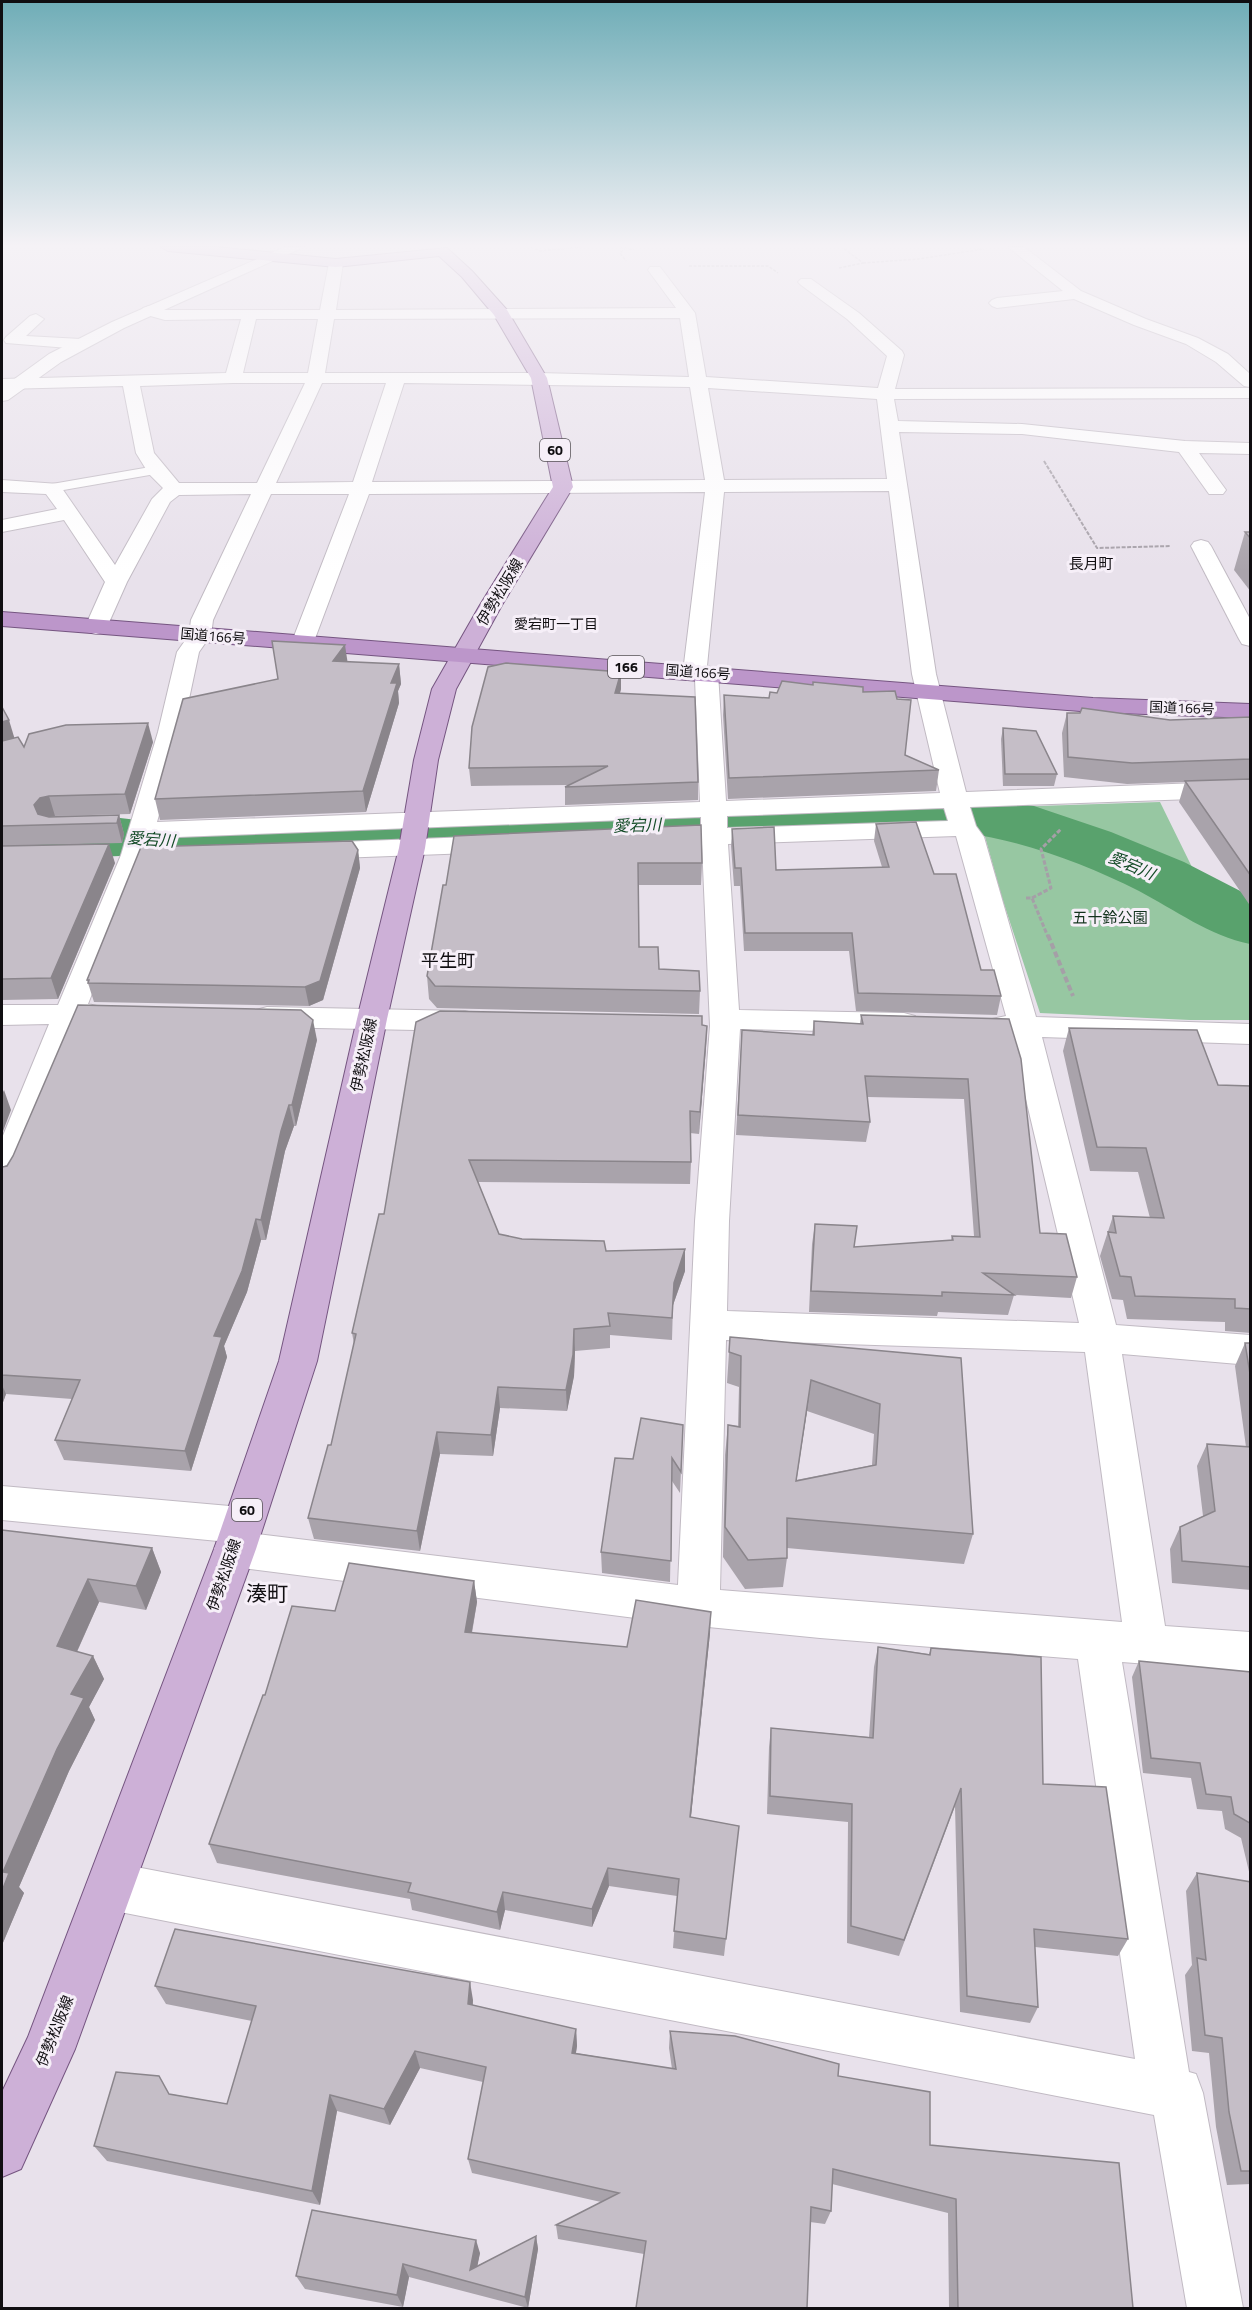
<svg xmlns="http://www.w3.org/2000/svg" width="1252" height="2310" font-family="'Titillium Web','Noto Sans JP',sans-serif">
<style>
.green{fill:#97c7a2}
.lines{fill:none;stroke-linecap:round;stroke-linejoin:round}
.river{fill:#59a26d;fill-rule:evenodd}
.service-casing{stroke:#c1bac3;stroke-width:2}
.minor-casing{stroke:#c1bac3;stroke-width:2}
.tertiary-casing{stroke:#c1bac3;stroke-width:2}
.primary-casing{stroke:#755580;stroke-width:2}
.trunk-casing{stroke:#755580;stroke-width:2}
.path-far3{stroke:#a59fa7;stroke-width:1.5;stroke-dasharray:3 1.5;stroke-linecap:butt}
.path-far2{stroke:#a59fa7;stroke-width:2;stroke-dasharray:4 1.5;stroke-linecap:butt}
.path-far1{stroke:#a59fa7;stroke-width:3;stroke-dasharray:4.5 2;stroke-linecap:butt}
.path{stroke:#a59fa7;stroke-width:4;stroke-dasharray:6 3;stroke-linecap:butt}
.service{fill:#fff;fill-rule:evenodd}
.minor{fill:#fff;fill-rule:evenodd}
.tertiary{fill:#fff;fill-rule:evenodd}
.primary{fill:#cdb0d7;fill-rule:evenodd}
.trunk{fill:#bc96ca;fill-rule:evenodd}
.wall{fill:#a9a3ab;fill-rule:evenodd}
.shaded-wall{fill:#8a858b}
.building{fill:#c5bec7;stroke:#8a858b;stroke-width:1.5;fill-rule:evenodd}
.labels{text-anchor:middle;stroke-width:6;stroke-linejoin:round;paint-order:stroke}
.shield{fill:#f6eff8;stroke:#555256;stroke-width:1.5}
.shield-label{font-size:14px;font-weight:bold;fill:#100e11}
.far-neighbourhood-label{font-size:14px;fill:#100e11;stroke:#f6eff8}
.far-street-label{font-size:14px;fill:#100e11;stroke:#f6eff8}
.far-quarter-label{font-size:15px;fill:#100e11;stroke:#f6eff8}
.street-label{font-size:15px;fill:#100e11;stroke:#f6eff8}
.park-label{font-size:15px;fill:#13331d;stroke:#f6eff8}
.water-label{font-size:16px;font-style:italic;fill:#144b27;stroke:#f6eff8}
.quarter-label{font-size:18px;fill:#100e11;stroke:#f6eff8}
.near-quarter-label{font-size:21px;fill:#100e11;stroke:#f6eff8}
</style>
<rect width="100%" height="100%" fill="#e8e1eb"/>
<polygon class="green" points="1160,802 1218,920 1250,940 1250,1020 1190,1020 1040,1013 1002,898 977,808"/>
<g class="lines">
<path class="river" d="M 965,795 L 1034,806 L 1111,832 L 1184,862 L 1250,896 L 1250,944 C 1210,936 1175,910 1139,891 C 1085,864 1024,841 965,833 L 155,862 L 120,856 L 45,859 L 2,852 L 2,814 L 45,819 L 120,818 L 155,822 Z"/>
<g class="service-casing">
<polygon id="service" points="156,466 161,467 163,470 161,473 52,492 45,488 52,484"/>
</g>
<g class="minor-casing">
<g id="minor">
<polygon points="1008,247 1024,247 1081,291 1146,319 1198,338 1228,354 1250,374 1250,387 1244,386 1216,362 1186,344 1134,325 1074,299 997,308 992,306 989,303 992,300 997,298 1063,291"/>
<path d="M 336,259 L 343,263 L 336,310 L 676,308 L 648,270 L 650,267 L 660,267 L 695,313 L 706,377 L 878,388 L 887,356 L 847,319 L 801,285 L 798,282 L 801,279 L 811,279 L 859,313 L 902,351 L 904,355 L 895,389 L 1250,388 L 1250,398 L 894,399 L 898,421 L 1022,424 L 1185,441 L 1250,443 L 1250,454 L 1199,453 L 1226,490 L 1223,494 L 1209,494 L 1179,452 L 1022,434 L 899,432 L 936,674 L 966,792 L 1250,781 L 1250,797 L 970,807 L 976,826 L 984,837 L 1036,1017 L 1250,1024 L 1250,1044 L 1042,1037 L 1116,1325 L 1250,1335 L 1250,1365 L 1122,1354 L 1165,1626 L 1250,1632 L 1250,1672 L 1122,1662 L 1189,2072 L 1196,2074 L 1203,2093 L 1243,2308 L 1187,2308 L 1154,2115 L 110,1910 L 93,1903 L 86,1886 L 93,1869 L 110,1862 L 1135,2059 L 1078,1659 L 820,1638 L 698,1626 L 235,1567 L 220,1562 L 214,1549 L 218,1541 L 2,1520 L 2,1486 L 241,1507 L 255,1512 L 261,1525 L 257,1534 L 678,1585 L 695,1221 L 710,1026 L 702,844 L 656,846 L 647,844 L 643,838 L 647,832 L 701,829 L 701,817 L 152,838 L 88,1004 L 101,1007 L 105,1014 L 101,1021 L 80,1024 L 19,1176 L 14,1184 L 2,1188 L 2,1138 L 49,1024 L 2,1025 L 2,1005 L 58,1005 L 121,855 L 158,732 L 177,652 L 189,635 L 191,620 L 251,494 L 179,495 L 170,502 L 127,582 L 107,627 L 104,632 L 96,634 L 88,632 L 85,627 L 105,582 L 64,520 L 2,532 L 2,520 L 57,509 L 46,494 L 2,492 L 2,480 L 59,484 L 115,565 L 152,499 L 163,488 L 149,474 L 136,453 L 123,386 L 2,389 L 2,379 L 226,373 L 241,319 L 165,320 L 143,314 L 141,311 L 143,308 L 149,306 L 165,310 L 320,310 L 329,263 ZM 680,318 L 689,377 L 539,373 L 325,373 L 334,319 ZM 256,319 L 318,319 L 308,373 L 243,373 ZM 233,383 L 305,383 L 257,483 L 179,483 L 154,453 L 140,386 ZM 322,383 L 386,383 L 353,482 L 276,483 ZM 404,383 L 690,387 L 705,480 L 372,482 ZM 708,388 L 877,399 L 887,479 L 724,480 ZM 889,491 L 912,674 L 940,793 L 726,801 L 718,673 L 714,668 L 707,666 L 724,492 ZM 705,492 L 683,672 L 687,677 L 695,679 L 700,802 L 157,822 L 182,732 L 199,652 L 211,635 L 213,620 L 271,494 L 349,494 L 291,644 L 294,649 L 302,651 L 310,649 L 313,644 L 369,494 ZM 944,808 L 948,821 L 727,828 L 727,816 ZM 956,836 L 1006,1016 L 992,1019 L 988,1026 L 992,1033 L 1011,1036 L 1079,1323 L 727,1311 L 729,1221 L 740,1029 L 904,1033 L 915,1030 L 919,1023 L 915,1016 L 904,1013 L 739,1010 L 728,844 ZM 726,1340 L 1085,1352 L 1122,1622 L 720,1590 Z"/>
<polygon points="36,314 44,319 26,336 81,339 89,344 81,349 6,343 4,340 6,337 30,316"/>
<polygon points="1201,540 1208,542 1211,546 1250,619 1250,646 1242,644 1239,639 1191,546 1194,542"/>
<polygon points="497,836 506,838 510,844 506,850 497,852 312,859 303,857 299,851 303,845 312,843"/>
<polygon points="267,1007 465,1011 476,1014 480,1021 476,1028 465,1031 267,1027 256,1024 252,1017 256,1010"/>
</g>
</g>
<g class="tertiary-casing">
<polygon id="tertiary" points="285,247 304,247 124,328 61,362 8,400 2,401 2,388 49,354 112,322"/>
</g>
<g class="primary-casing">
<polygon id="primary" points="161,247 215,247 336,259 447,248 472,271 507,310 547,378 573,487 502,605 456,689 438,760 425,848 387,1019 317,1361 256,1549 75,2049 21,2169 2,2177 2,2092 28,2037 214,1549 279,1361 357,1019 399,848 414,760 432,689 480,605 553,487 531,378 494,315 462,277 439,256 336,267 168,251"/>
</g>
<g class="trunk-casing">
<polygon id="trunk" points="2,612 1093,698 1250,704 1250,718 1093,712 2,626"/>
</g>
<g class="path-far3">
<polyline points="531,247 539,251 582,247"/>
<polyline points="620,247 634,250"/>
<polyline points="626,247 620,253 626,261"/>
<polyline points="863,263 918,259 984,249"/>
<polyline points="689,266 768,266 778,273"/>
<polyline points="839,268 863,263 842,247"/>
</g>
<polyline class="path-far2" points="1044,461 1097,548 1171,546"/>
<g class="path-far1">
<polyline points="1026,898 1032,898 1048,937"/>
<polyline points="1032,898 1051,888 1041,849 1061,829"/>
</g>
<polyline class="path" points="1048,935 1073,996"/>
<use href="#service" class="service"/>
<use href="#minor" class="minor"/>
<use href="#tertiary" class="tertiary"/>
<use href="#primary" class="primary"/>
<use href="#trunk" class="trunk"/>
</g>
<g class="wall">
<polygon points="1245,532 1251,532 1251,592 1234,570"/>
<polygon points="347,662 399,664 401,684 398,691 399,703 366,812 160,820 155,799 278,679"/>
<polygon points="621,672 621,689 620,693 698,782 698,800 565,805 565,787 569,785 471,786 469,768"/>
<polygon points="863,692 905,755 939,770 936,791 728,799 723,715 724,695 769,698 777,693"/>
<polygon points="2,707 14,738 24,747 153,742 130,814 52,816 119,815 124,834 122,843 35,845 115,863 58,999 2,1000"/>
<polygon points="1067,713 1170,720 1251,717 1251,907 1179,802 1185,782 1127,784 1064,777 1062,733"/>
<polygon points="1003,728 1057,774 1054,786 1003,786 1001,739"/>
<polygon points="876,824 934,874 981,970 1001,996 997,1015 856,1011 849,951 744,951 740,886 734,886 731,846 732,829 776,870 882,867 874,841"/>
<polygon points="454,836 702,863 701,885 639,885 639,947 659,969 700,991 699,1014 437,1008 429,999 427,976 446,885"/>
<polygon points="358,850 360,868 323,1000 309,1006 94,1002 87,980"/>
<polygon points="861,1015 1009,1019 1040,1233 1077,1277 1071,1298 1014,1295 1008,1315 938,1312 937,1316 809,1312 812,1244 815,1224 854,1247 951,1240 952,1236 974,1236 964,1099 867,1097 870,1122 866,1142 736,1135 742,1030 812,1035 814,1021 860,1024"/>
<polygon points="416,1022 707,1026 699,1134 690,1133 691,1162 690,1184 478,1182 499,1234 522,1239 606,1251 685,1271 673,1305 672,1340 610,1335 610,1348 575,1351 574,1376 567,1411 500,1408 493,1456 440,1454 420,1551 314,1539 308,1518 331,1445 354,1344 352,1333 384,1214"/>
<polygon points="1069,1028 1218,1085 1251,1086 1251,1333 1225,1331 1225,1322 1127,1319 1123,1300 1112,1299 1100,1256 1113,1216 1150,1218 1138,1172 1090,1171 1063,1051"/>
<polygon points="317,1040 296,1126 294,1126 285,1151 266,1240 261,1240 247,1292 224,1346 227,1357 191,1471 64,1460 55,1440 72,1399 6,1394 2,1405 2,1167"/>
<path d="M 730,1337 L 961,1358 L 973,1534 L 964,1564 L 787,1548 L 787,1558 L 783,1587 L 745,1589 L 723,1557 L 725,1455 L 728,1425 L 738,1426 L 739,1387 L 727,1383 ZM 807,1411 L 874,1434 L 872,1465 L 796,1480 Z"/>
<polygon points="1245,1343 1251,1343 1251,1590 1172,1583 1170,1549 1180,1527 1203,1516 1197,1466 1207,1444 1246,1447 1235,1366"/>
<polygon points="683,1425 680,1493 672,1481 670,1582 602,1573 601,1552 633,1459"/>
<polygon points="2,1530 152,1548 161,1572 146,1610 99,1602 77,1652 93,1656 104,1679 89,1707 95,1720 69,1771 19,1887 24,1893 2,1945"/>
<polygon points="474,1581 477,1602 472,1633 627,1647 710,1633 691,1817 739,1826 724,1956 673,1948 677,1896 609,1886 592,1927 505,1910 500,1930 412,1910 410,1899 217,1863 209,1844 265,1695 335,1611"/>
<polygon points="878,1647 929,1654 931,1648 1043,1784 1128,1939 1118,1956 1035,1947 1038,2007 1030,2023 960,2012 955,1806 899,1956 847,1943 848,1822 767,1814 769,1747 771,1728 869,1737 874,1667"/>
<polygon points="1139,1661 1251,1672 1251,1880 1241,1838 1225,1829 1222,1811 1197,1809 1191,1778 1143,1773 1132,1677"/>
<polygon points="1197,1873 1251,1882 1251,2184 1227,2185 1216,2127 1209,2053 1192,2051 1185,1975 1192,1965 1186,1891"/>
<polygon points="155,1986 473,2000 473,2005 576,2029 577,2046 576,2053 672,2069 669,2048 670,2031 838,2076 930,2145 1133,2308 949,2308 948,2213 832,2184 831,2211 825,2224 810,2222 644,2254 558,2239 556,2225 601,2202 472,2173 468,2159 483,2082 420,2068 390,2125 337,2111 320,2205 107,2161 94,2146 171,2094 227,2104 252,2021 166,2004"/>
<polygon points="536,2236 538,2249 528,2308 409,2277 403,2307 305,2289 296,2276 480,2253 477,2266"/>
</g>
<g class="shaded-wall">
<polygon points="345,645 348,665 333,661"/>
<polygon points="399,664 401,684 398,691 399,703 366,812 363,791 391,683"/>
<polygon points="621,672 621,689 615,710 615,693"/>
<polygon points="9,720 15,740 2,743 2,722"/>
<polygon points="148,723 153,742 130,814 125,794"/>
<polygon points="49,796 55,816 46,818 40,825 34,805 40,798"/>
<polygon points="119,815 124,834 122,843 117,823"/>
<polygon points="109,844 115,863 58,999 51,978"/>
<polygon points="358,850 360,868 323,1000 309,1006 305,987"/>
<polygon points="313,1020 317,1040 296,1126 292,1105"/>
<polygon points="707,1026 706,1048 699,1134 700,1112"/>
<polygon points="4,1090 11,1110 2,1134 2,1094"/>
<polygon points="289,1105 294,1126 285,1151 266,1240 261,1220 281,1131"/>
<polygon points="256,1219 261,1240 247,1292 224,1346 227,1357 191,1471 185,1451 214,1336"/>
<polygon points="685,1249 685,1271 673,1305 674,1283"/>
<polygon points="574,1329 575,1351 574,1376 567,1411 566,1390"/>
<polygon points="811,1380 807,1411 792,1510 796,1481"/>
<polygon points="2,1385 6,1394 2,1405"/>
<polygon points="498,1387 500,1408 493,1456 491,1435"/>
<polygon points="437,1432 440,1454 420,1551 417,1531"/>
<polygon points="152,1548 161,1572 146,1610 136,1586"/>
<polygon points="88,1579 99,1602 69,1669 57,1646"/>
<polygon points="474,1581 477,1602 468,1653 465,1632"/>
<polygon points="711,1612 710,1633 689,1835 690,1817"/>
<polygon points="93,1656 104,1679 89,1707 95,1720 69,1771 19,1887 24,1893 2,1945 2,1891 3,1872 71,1694"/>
<polygon points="608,1868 609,1886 592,1927 592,1909"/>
<polygon points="503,1892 505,1910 500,1930 497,1912"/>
<polygon points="470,1982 473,2000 471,2021 468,2004"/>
<polygon points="576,2029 577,2046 573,2069 572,2053"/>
<polygon points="415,2051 420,2068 390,2125 384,2109"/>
<polygon points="330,2095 337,2111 320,2205 312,2191"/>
<polygon points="536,2236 538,2249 528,2308 525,2297"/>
<polygon points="476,2240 480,2253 474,2283 470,2270"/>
<polygon points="403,2264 409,2277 403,2307 397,2295"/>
</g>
<g class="building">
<polygon points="1245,532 1251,532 1251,539"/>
<polygon points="272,641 345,645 333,661 399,664 391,683 397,683 363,791 155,799 183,699 278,679"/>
<polygon points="506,663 621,672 615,693 695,697 698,782 565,787 608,766 469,768 472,727 488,667"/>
<polygon points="782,681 813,685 813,682 863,687 863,692 895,691 897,699 911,700 905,755 939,770 729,778 724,695 769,698 770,692 777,693"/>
<polygon points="2,707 9,720 2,722"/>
<polygon points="1082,708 1170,720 1251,717 1251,759 1132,763 1068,757 1067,713 1080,713"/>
<polygon points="148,723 125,794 49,796 40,798 34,805 38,814 49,817 119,815 117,823 2,826 2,741 18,737 24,747 29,734 66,725"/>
<polygon points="1003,728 1036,731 1057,774 1005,774"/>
<polygon points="1251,779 1251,876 1185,781"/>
<polygon points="916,822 934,874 956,874 981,970 994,970 1001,996 858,993 852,933 745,933 741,868 735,868 732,829 774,827 776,870 889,867 876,824"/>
<polygon points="701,825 702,863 638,863 639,947 658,947 659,969 699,971 700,991 435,986 427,976 443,885 446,885 454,836"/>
<polygon points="352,841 358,850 320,981 305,987 88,983 89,980 87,980 141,847"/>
<polygon points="109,844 51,978 2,979 2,846"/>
<polygon points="78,1005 301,1010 313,1020 292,1105 289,1105 281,1131 261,1220 256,1219 242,1271 214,1336 222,1337 185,1451 55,1440 80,1380 2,1375 2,1167 7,1166 13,1156"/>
<polygon points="440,1011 702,1016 702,1025 707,1026 700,1112 690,1111 691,1162 469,1160 499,1234 522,1239 604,1241 606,1251 685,1249 674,1283 672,1318 608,1313 610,1326 574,1329 573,1355 566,1390 498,1387 491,1435 437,1432 417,1531 308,1518 328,1445 331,1445 356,1334 352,1333 379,1214 384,1214 416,1022"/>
<polygon points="861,1015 1009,1019 1021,1059 1040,1233 1066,1234 1077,1277 983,1273 1014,1295 942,1292 942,1296 811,1291 815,1224 857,1226 854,1247 953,1240 952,1236 980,1237 968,1079 865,1076 870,1122 738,1115 742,1030 814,1035 814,1021 863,1024"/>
<polygon points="1069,1028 1197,1030 1218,1085 1251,1086 1251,1309 1235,1308 1235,1299 1135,1296 1131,1277 1120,1276 1108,1232 1116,1233 1113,1216 1164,1218 1146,1148 1097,1147"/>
<path d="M 730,1337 L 961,1358 L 973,1534 L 787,1518 L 787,1558 L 748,1560 L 725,1527 L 728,1425 L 740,1427 L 741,1356 L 729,1352 ZM 811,1380 L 880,1404 L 876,1465 L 796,1481 Z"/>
<polygon points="1245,1343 1251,1343 1251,1380"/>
<polygon points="641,1418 683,1425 681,1472 672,1458 671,1561 601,1552 615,1458 633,1459"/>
<polygon points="1207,1444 1251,1447 1251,1567 1182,1561 1180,1527 1215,1511"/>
<polygon points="2,1530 152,1548 136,1586 88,1579 57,1646 93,1656 71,1694 84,1698 57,1749 3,1872 9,1873 2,1891"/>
<polygon points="349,1563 474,1581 465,1632 627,1647 636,1600 711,1612 690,1817 739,1826 726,1939 674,1931 679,1879 608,1868 592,1909 503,1892 497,1912 408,1892 411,1883 209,1844 263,1695 265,1695 292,1606 335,1611"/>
<polygon points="878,1647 930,1655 931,1648 1041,1657 1043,1784 1106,1787 1128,1939 1034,1929 1038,2007 967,1996 961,1788 904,1940 851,1926 852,1804 770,1796 771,1728 873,1738"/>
<polygon points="1139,1661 1251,1672 1251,1824 1250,1823 1234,1814 1231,1797 1206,1794 1200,1763 1151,1758"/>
<polygon points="1197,1873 1251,1882 1251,2171 1241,2171 1229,2112 1222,2038 1205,2035 1197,1958 1206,1960"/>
<polygon points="175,1929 470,1982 468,2004 576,2029 572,2053 676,2069 670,2031 735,2036 839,2064 838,2076 930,2092 930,2145 1119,2163 1133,2308 958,2308 956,2199 833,2169 831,2211 811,2207 807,2308 636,2308 646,2241 556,2225 619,2193 468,2159 486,2067 415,2051 384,2109 330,2095 312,2191 94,2146 116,2072 159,2076 169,2094 227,2104 256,2006 155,1986"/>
<polygon points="312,2210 476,2240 470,2270 536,2236 525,2297 403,2264 397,2295 296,2276"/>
</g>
<linearGradient id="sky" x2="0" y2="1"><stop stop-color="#6fadb7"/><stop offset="0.43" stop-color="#f5f2f6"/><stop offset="1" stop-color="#f5f2f6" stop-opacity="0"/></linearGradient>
<rect width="1252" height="571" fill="url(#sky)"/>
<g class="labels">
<g class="shield">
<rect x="540" y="439" width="30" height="22" rx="4.5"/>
<rect x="608" y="656" width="36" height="22" rx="4.5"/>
<rect x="232" y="1499" width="30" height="22" rx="4.5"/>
</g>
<g class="shield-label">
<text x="555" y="455">60</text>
<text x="626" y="672">166</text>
<text x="247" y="1515">60</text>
</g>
<g class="far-neighbourhood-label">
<text x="556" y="629">愛宕町一丁目</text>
</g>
<g class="far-street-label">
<text transform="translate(213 636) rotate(5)" y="5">国道166号</text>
<text transform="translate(698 672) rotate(4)" y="5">国道166号</text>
<text transform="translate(1182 708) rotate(2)" y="5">国道166号</text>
</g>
<g class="far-quarter-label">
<text x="1091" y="569">長月町</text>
</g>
<g class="street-label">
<text transform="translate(500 592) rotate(-59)" y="5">伊勢松阪線</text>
<text transform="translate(364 1055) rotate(-78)" y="5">伊勢松阪線</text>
<text transform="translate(224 1575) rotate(-71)" y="5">伊勢松阪線</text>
<text transform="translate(55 2031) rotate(-68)" y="5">伊勢松阪線</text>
</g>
<g class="park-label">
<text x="1110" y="923">五十鈴公園</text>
</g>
<g class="water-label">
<text transform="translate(637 825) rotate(-2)" y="6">愛宕川</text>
<text transform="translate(151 839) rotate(4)" y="6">愛宕川</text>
<text transform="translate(1132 865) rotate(23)" y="6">愛宕川</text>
</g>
<g class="quarter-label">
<text x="448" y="967">平生町</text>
</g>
<g class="near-quarter-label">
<text x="267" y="1601">湊町</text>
</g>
</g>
<rect width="1252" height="2310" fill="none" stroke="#100e11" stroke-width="6"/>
</svg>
